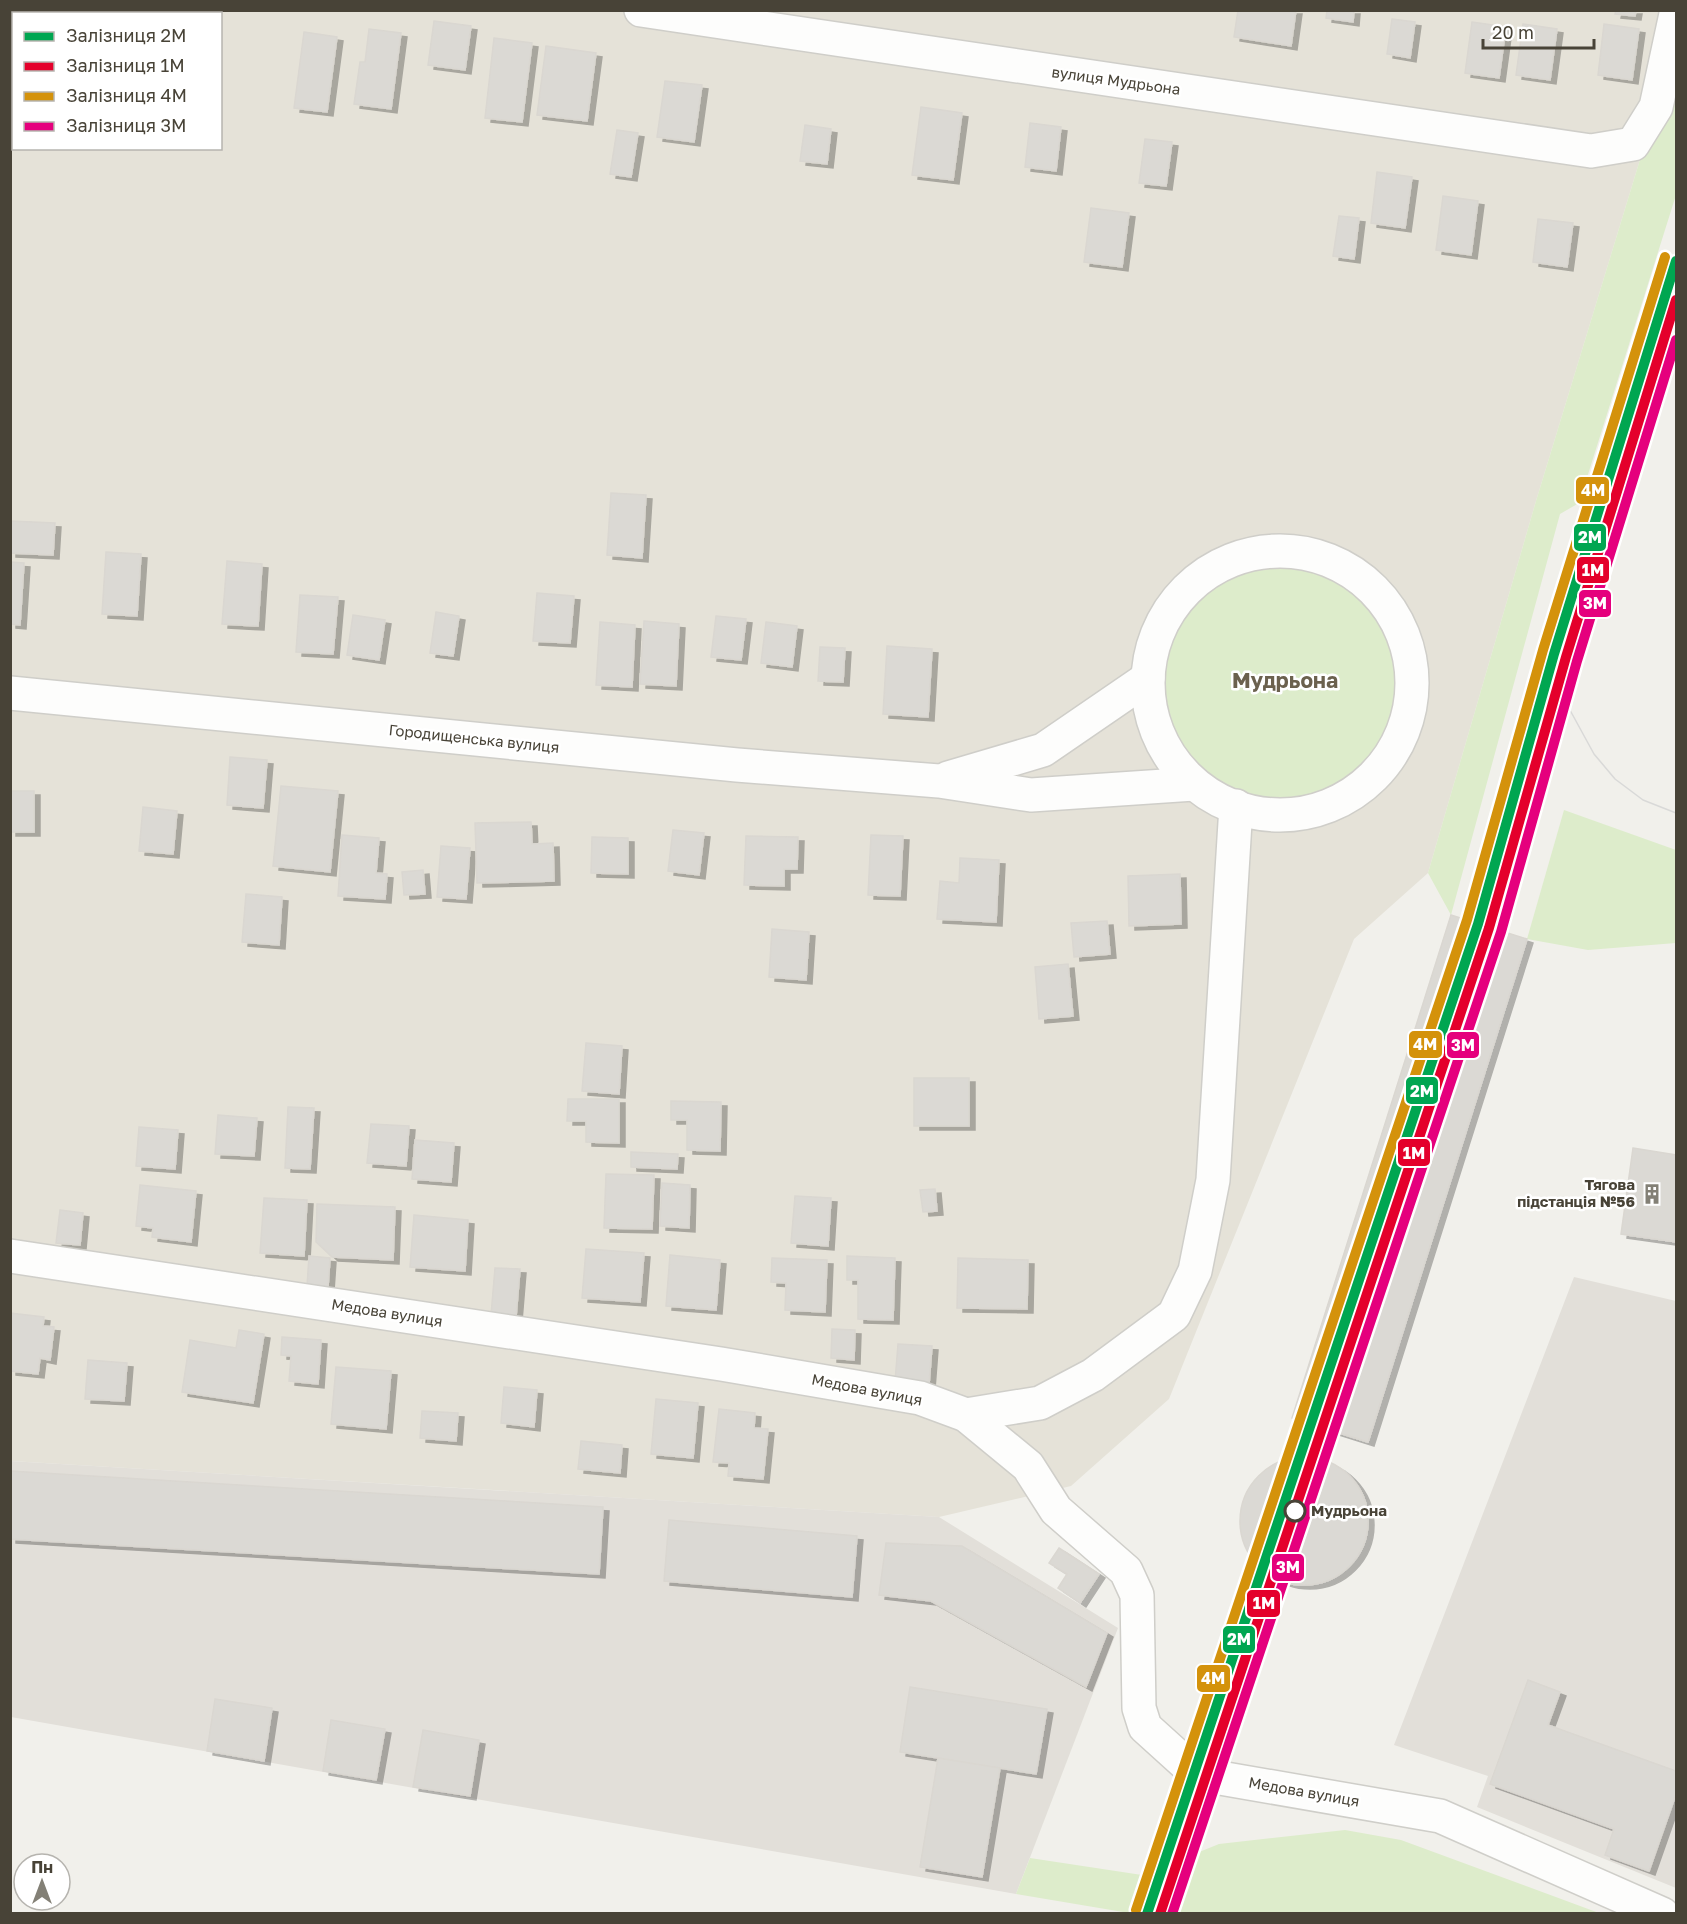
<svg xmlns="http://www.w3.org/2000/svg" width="1687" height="1924" font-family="'Golos Text',sans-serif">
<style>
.residential{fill:#e5e2d8;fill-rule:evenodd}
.industrial{fill:#e2dfd9}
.green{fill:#ddeccb}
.building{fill:#dbd9d4;stroke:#dad7d1;stroke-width:1.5;filter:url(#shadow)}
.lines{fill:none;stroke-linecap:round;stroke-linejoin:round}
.minor-casing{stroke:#cfcec9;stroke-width:36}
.minor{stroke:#fdfdfc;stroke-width:33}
.tram{stroke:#d9d9d8;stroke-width:1.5}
.rail-1-casing{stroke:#fff;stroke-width:15}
.rail-2-casing{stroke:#fff;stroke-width:15}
.rail-3-casing{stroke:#fff;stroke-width:15}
.rail-4-casing{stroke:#fff;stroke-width:15}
.rail-1{stroke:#00a651;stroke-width:10}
.rail-2{stroke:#e4002b;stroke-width:10}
.rail-3{stroke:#d4920b;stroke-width:10}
.rail-4{stroke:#e5007d;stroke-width:10}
.stop-dot{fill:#fff;stroke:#484337;stroke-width:3}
.labels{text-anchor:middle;stroke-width:5;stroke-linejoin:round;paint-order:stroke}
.street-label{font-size:15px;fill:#484337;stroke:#fff}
.poi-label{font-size:15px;font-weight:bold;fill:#484337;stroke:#fff;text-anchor:end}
.stop-label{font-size:15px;font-weight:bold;fill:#484337;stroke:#fff;text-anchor:start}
.district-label{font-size:21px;font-weight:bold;fill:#6b614e;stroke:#fff}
.line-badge{stroke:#fff;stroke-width:2}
.badge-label{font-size:16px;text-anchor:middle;font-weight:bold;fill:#fff}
</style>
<defs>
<filter id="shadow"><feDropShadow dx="6" dy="4" stdDeviation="0" flood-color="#0004"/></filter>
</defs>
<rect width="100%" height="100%" fill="#f1f0eb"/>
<path class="residential" d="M 10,11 L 1676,11 L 1656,107 L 1536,501 L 1428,873 L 1354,939 L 1169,1399 L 1071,1486 L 939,1517 L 11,1461 ZM 14,14 L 220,14 L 220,148 L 14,148 Z"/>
<g class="industrial">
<polygon points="1574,1277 1676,1301 1676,1888 1477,1807 1488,1776 1394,1745"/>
<polygon points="10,1461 939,1517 1118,1628 1016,1894 11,1717"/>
</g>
<g class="green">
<polygon points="1676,14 1676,195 1579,503 1560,514 1451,915 1428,873 1536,501 1656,107"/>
<circle cx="1280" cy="682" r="127"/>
<polygon points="1564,810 1676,850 1676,943 1588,950 1527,939"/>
<polygon points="1345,1830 1401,1840 1599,1913 1135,1914 1016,1894 1030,1858 1142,1875 1219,1844"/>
</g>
<g class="building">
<polygon points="1238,10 1296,10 1291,46 1234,37"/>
<polygon points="1327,10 1354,10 1353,22 1326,18"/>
<polygon points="1616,10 1636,10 1635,16 1615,14"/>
<polygon points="1392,19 1415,22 1410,58 1387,54"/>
<polygon points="434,21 471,26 465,70 428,65"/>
<polygon points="1472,22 1506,27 1499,78 1465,73"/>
<polygon points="1523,24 1557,29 1550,80 1516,75"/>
<polygon points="1604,24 1639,29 1632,80 1598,75"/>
<polygon points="369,29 401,33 391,109 354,104 360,62 365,62"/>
<polygon points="304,32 337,37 327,112 294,108"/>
<polygon points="494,38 532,43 522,122 485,118"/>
<polygon points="546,46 596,53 587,121 537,115"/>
<polygon points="665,81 702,85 694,142 657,137"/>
<polygon points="921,107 962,113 953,180 912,175"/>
<polygon points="1030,123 1061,127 1056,171 1025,167"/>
<polygon points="805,125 831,129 827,164 800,161"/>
<polygon points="617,130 638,133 631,177 610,174"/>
<polygon points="1145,139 1172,142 1166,186 1139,183"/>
<polygon points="1377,172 1412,177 1405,228 1371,223"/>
<polygon points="1443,196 1478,201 1471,255 1436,250"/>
<polygon points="1091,208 1129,213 1122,267 1084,262"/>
<polygon points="1339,216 1359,218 1354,259 1333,256"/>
<polygon points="1538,219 1573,223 1567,267 1533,262"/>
<polygon points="611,493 646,495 642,558 607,555"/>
<polygon points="10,521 55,523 53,555 10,553"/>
<polygon points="106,552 141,554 137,616 102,614"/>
<polygon points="227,561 262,564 258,626 222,624"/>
<polygon points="10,562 24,563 20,625 10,624"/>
<polygon points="537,593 574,596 570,643 533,641"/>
<polygon points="300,595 338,597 333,654 296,652"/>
<polygon points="436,612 459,616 453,656 430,653"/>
<polygon points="353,615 385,620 379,660 347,655"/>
<polygon points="716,616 746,619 741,660 711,657"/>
<polygon points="644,621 679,624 676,686 640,684"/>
<polygon points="600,622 635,625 632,687 596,685"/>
<polygon points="766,622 797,626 792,667 761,663"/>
<polygon points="887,646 932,649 928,717 883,714"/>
<polygon points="820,647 845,648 843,682 818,681"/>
<polygon points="230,757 267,760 263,808 227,805"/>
<polygon points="281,786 338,791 330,872 273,866"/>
<rect x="10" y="791" width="24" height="41"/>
<polygon points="143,807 177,811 173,854 139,851"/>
<polygon points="531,822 532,844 553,843 554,881 477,883 475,823"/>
<polygon points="673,830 704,833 699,875 668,871"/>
<polygon points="342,835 379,838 376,873 387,874 385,899 338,896"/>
<polygon points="871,835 903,836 900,896 868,895"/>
<polygon points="746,836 798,837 797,869 784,869 784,886 744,885"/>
<polygon points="592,837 628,838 628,874 591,873"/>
<polygon points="441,846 470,848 466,899 437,897"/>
<polygon points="960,858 999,860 996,922 937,919 940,881 959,883"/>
<polygon points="423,870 425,894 404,895 402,872"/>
<polygon points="1180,874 1181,924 1129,926 1128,876"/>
<polygon points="246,894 282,897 279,945 242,942"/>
<polygon points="1451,915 1527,939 1368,1442 1292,1418"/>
<polygon points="1107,921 1110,954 1074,957 1071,923"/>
<polygon points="772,929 809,932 806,980 769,977"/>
<polygon points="1068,964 1073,1016 1039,1019 1035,967"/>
<polygon points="586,1043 622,1046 619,1094 582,1091"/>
<rect x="914" y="1078" width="55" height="48"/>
<polygon points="568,1099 619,1099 619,1143 586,1142 586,1121 567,1121"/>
<polygon points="671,1101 721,1102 720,1151 687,1150 687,1120 671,1120"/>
<polygon points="288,1107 314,1108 310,1169 285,1168"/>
<polygon points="218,1115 257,1118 254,1156 215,1154"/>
<polygon points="371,1124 409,1126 406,1166 367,1163"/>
<polygon points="139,1127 178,1130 175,1169 136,1166"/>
<polygon points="415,1140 454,1143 451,1182 412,1179"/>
<polygon points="1633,1148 1676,1155 1676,1242 1621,1234"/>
<polygon points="631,1152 678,1154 677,1169 631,1167"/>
<polygon points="606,1174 654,1175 652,1229 604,1228"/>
<polygon points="662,1183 690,1185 689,1228 660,1226"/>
<polygon points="140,1185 196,1191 191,1242 152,1237 153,1228 136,1226"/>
<polygon points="935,1189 937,1211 923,1212 920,1190"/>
<polygon points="795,1196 831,1198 828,1246 791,1243"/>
<polygon points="264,1198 307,1200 304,1256 260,1253"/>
<polygon points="317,1204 395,1207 393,1260 332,1257 316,1242"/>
<polygon points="60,1210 83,1213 80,1245 56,1243"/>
<polygon points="414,1215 468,1220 465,1271 410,1267"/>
<polygon points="586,1249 644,1253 640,1302 582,1298"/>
<polygon points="670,1255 720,1260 716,1310 666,1306"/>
<polygon points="309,1256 330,1258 328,1287 307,1286"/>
<polygon points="847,1256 895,1258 893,1320 858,1319 858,1280 847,1280"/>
<polygon points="772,1258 827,1260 825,1312 785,1310 786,1283 771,1282"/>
<polygon points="958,1258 1028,1260 1027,1309 957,1308"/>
<polygon points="495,1268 520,1269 516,1317 491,1315"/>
<polygon points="10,1313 44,1317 43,1326 54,1327 50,1360 40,1358 38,1374 10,1371"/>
<polygon points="832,1329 855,1330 854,1360 831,1358"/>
<polygon points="239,1330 264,1334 253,1403 182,1392 190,1340 236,1348"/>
<polygon points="282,1337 321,1340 318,1384 289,1381 291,1356 281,1355"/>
<polygon points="898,1344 932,1346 929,1385 895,1382"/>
<polygon points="88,1360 127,1363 124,1401 85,1399"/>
<polygon points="336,1367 391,1371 386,1429 331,1424"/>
<polygon points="504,1387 537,1390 534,1427 501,1423"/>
<polygon points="656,1399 698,1403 693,1458 651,1454"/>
<polygon points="719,1409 755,1413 754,1428 768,1429 763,1479 728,1476 729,1463 713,1462"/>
<polygon points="422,1411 458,1413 456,1441 420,1438"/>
<polygon points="581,1441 622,1445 620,1473 578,1469"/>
<circle cx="1304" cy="1521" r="64"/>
<polygon points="10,1471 603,1507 599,1574 10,1539"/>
<polygon points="669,1520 857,1536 852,1597 664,1581"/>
<polygon points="886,1543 962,1546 1107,1633 1086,1687 931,1601 879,1595"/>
<polygon points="1059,1548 1099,1574 1080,1603 1058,1588 1067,1574 1049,1563"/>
<polygon points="1528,1680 1560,1692 1548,1725 1676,1771 1676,1794 1649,1871 1605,1855 1614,1829 1490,1784"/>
<polygon points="910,1687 1047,1709 1036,1774 900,1752"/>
<polygon points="215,1699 272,1708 264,1761 207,1751"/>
<polygon points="331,1720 385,1729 376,1780 323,1771"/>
<polygon points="423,1730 479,1740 470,1796 413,1787"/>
<polygon points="938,1758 1000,1768 982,1877 920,1867"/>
</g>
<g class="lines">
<g class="minor-casing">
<g id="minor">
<polyline points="641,10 1591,151 1633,144 1656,107 1676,14"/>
<circle cx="1280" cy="683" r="132"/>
<polyline points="10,693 737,765 939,781 1031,795 1194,784"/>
<polyline points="948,778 1043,750 1148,678"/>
<polyline points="10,1256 721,1364 920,1398 966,1415 1028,1466 1056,1510 1126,1571 1137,1595 1139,1708 1145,1727 1197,1774 1440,1816 1662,1914"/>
<polyline points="966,1415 1040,1403 1093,1375 1174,1315 1195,1271 1213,1180 1236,806"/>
</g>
</g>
<use href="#minor" class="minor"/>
<polyline class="tram" points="1554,654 1565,701 1594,754 1615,779 1643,800 1676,813"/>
<g class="rail-1-casing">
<polyline id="rail-1" points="1147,1914 1478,924 1554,654 1676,261"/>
</g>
<g class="rail-2-casing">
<polyline id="rail-2" points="1160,1914 1489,928 1566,657 1676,300"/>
</g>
<g class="rail-3-casing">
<polyline id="rail-3" points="1136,1910 1467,920 1543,650 1665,257"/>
</g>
<g class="rail-4-casing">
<polyline id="rail-4" points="1172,1914 1501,932 1577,661 1676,340"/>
</g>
<use href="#rail-1" class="rail-1"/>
<use href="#rail-2" class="rail-2"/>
<use href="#rail-3" class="rail-3"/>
<use href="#rail-4" class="rail-4"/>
</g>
<defs>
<g id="building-bare" transform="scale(1.62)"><path d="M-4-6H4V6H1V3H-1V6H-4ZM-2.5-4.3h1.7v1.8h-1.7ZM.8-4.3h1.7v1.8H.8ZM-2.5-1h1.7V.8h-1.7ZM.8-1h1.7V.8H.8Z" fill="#838076" stroke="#fff" stroke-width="2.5" paint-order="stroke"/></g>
</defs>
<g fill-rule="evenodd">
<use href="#building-bare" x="1652" y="1194"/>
</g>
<circle class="stop-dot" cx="1295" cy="1511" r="10"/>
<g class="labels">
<g class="street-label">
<text transform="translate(1116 81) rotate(8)" y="5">вулиця Мудрьона</text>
<text transform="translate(474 739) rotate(6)" y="5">Городищенська вулиця</text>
<text transform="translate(387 1313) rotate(9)" y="5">Медова вулиця</text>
<text transform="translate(867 1390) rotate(11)" y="5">Медова вулиця</text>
<text transform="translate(1304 1792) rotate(10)" y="5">Медова вулиця</text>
</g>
<g class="poi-label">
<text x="1635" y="1190">Тягова<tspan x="1635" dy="17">підстанція №56</tspan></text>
</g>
<g class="stop-label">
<text x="1311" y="1516">Мудрьона</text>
</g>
<g class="district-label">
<text x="1285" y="688">Мудрьона</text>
</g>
</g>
<g class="line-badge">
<rect x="1575" y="476" width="35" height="29" rx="6" fill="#d4920b"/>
<rect x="1573" y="523" width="34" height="29" rx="6" fill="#00a651"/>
<rect x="1576" y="556" width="34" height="28" rx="6" fill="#e4002b"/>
<rect x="1578" y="589" width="34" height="29" rx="6" fill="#e5007d"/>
<rect x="1408" y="1030" width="35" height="29" rx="6" fill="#d4920b"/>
<rect x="1446" y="1031" width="34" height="28" rx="6" fill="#e5007d"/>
<rect x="1405" y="1076" width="34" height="29" rx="6" fill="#00a651"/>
<rect x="1397" y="1138" width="34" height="29" rx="6" fill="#e4002b"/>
<rect x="1271" y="1553" width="34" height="29" rx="6" fill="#e5007d"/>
<rect x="1246" y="1589" width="35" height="29" rx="6" fill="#e4002b"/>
<rect x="1222" y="1625" width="34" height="29" rx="6" fill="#00a651"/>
<rect x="1196" y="1664" width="35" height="29" rx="6" fill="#d4920b"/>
</g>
<g class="badge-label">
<text x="1593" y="496">4М</text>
<text x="1590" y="543">2М</text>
<text x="1593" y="576">1М</text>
<text x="1595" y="609">3М</text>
<text x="1425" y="1050">4М</text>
<text x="1463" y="1051">3М</text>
<text x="1422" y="1097">2М</text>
<text x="1414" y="1159">1М</text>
<text x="1288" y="1573">3М</text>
<text x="1264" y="1609">1М</text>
<text x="1239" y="1645">2М</text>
<text x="1213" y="1684">4М</text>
</g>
<rect width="1687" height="1924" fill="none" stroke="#484337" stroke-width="24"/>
<rect x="12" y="12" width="210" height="138" fill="#ffffff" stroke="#b6b4af" stroke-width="1.5"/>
<rect x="24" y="32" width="30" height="9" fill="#00a651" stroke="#b6b4af" stroke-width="1.5"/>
<text x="66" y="42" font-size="18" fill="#484337">Залізниця 2М</text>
<rect x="24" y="62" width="30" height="9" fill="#e4002b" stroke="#b6b4af" stroke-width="1.5"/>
<text x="66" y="72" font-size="18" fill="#484337">Залізниця 1М</text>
<rect x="24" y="92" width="30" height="9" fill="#d4920b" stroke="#b6b4af" stroke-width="1.5"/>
<text x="66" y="102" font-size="18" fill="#484337">Залізниця 4М</text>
<rect x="24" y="122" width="30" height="9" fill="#e5007d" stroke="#b6b4af" stroke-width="1.5"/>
<text x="66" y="132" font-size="18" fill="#484337">Залізниця 3М</text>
<g transform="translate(42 1882)"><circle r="28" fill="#ffffff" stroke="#b6b4af" stroke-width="1.5"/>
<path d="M0-4.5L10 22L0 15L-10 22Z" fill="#838076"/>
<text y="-9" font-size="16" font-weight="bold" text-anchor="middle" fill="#484337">Пн</text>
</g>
<path d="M1483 39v9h111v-9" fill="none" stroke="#484337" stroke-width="3"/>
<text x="1492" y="39" font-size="18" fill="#484337" stroke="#ffffff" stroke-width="4.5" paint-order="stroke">20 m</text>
</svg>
